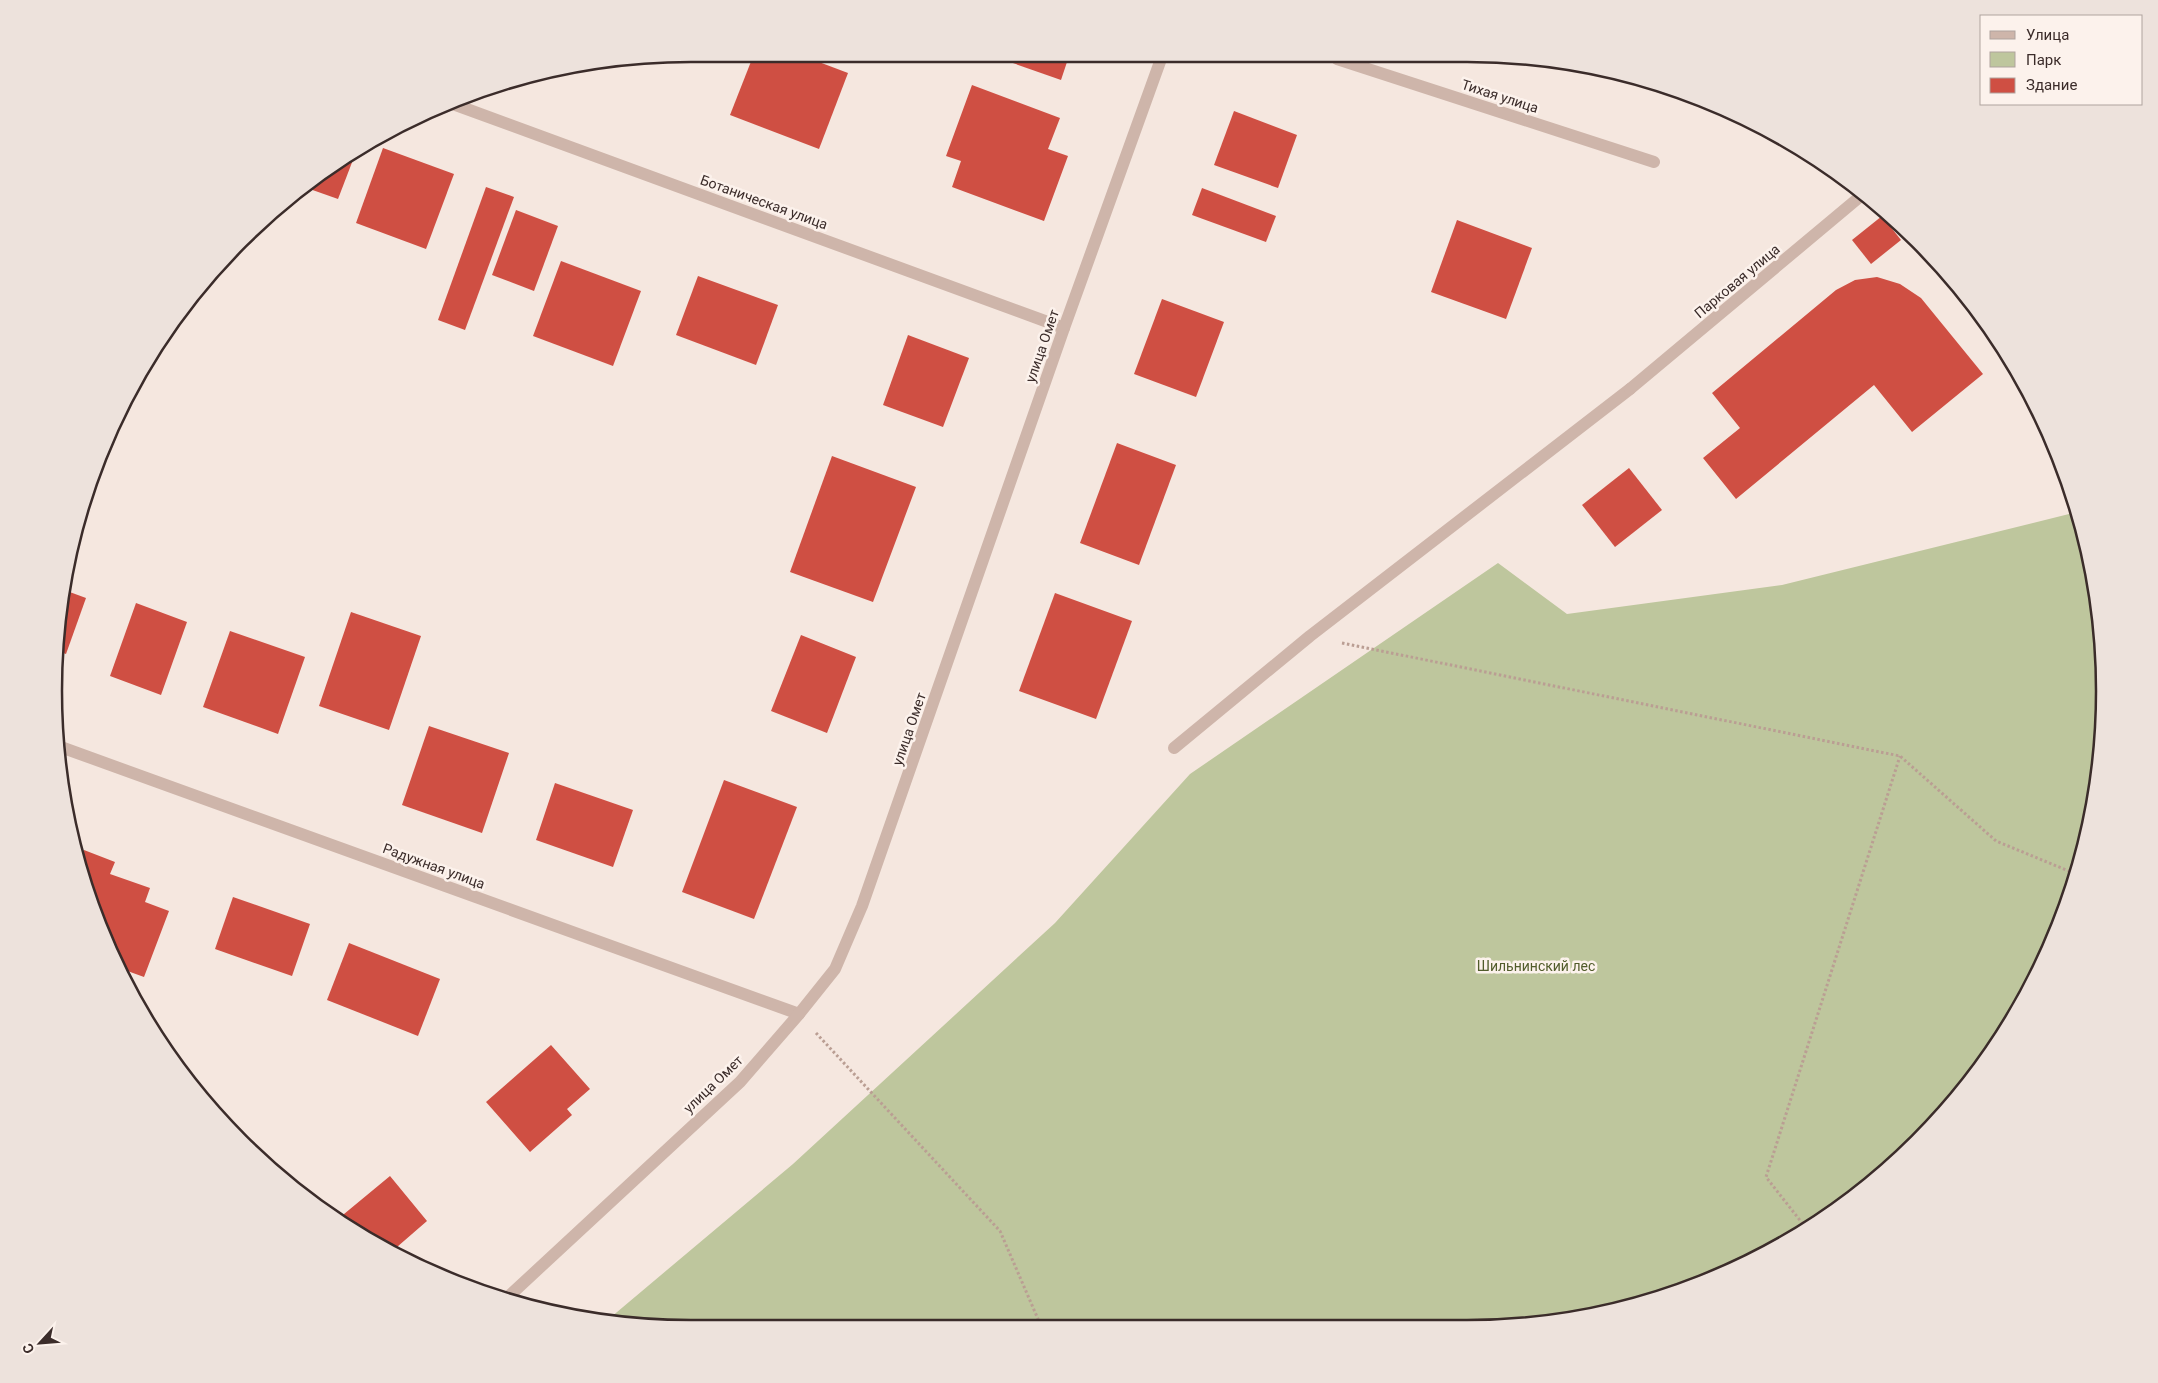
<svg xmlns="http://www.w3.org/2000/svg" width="2158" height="1383" font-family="Roboto,sans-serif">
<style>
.green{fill:#bec69d}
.building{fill:#cf4f43}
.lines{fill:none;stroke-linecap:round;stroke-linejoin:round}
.path{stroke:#ba9e93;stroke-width:3;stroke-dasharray:2.5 2.5;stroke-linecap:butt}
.lane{stroke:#ceb5aa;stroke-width:12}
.street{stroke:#ceb5aa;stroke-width:12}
.labels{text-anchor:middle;stroke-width:5;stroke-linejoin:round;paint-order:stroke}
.street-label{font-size:14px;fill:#3b2c2a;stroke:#fcf2ec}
.park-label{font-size:14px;fill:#515c2b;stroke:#fcf2ec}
.rim{fill:none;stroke:#3b2c2a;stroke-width:2.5}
</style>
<rect width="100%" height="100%" fill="#f5e7df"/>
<polygon class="green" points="2077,512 2082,526 2103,650 2099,774 2070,896 2019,1010 1946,1112 1855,1197 1749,1263 1632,1307 1508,1328 604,1323 793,1164 1055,923 1190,774 1498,563 1567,614 1782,585"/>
<g class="building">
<polygon points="752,59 811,59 848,73 819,149 730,115"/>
<polygon points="1008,59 1068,59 1061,80 1007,61"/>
<polygon points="972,85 1060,118 1048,149 1068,156 1044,221 952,187 961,161 946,156"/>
<polygon points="1234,111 1297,135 1278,188 1214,165"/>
<polygon points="383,148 454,174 426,249 356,223"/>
<polygon points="356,152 338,199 304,187 337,161"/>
<polygon points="486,187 514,197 465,330 438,320"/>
<polygon points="1202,188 1276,216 1266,242 1192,215"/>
<polygon points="516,210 558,226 534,291 492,275"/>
<polygon points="1882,216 1901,240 1871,264 1852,240"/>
<polygon points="1457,220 1532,248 1506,319 1431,292"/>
<polygon points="561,261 641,291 613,366 533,336"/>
<polygon points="698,276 778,305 756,365 676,335"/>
<polygon points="1877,277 1900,284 1921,298 1983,374 1912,432 1874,385 1736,499 1703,458 1740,428 1712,393 1836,290 1855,280"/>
<polygon points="1162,299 1224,322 1196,397 1134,374"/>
<polygon points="908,335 969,358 943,427 883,405"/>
<polygon points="1117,443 1176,465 1139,565 1080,543"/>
<polygon points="832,456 916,487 873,602 790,572"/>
<polygon points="1629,468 1662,510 1615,547 1582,505"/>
<polygon points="67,591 86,598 66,654 55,650"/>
<polygon points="1055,593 1132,621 1096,719 1019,691"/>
<polygon points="136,603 187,622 161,695 110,676"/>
<polygon points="351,612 421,636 389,730 319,706"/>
<polygon points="230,631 305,657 278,734 203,707"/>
<polygon points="801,635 856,657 827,733 771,711"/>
<polygon points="429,726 509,753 482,833 402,805"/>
<polygon points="724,780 797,807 754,919 682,892"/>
<polygon points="555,783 633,810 613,867 536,840"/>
<polygon points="84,850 115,862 110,874 150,888 145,902 169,911 144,977 122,969 79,864"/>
<polygon points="233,897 310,924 292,976 215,949"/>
<polygon points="349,943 440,979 418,1036 327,1000"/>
<polygon points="551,1045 590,1089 567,1109 572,1115 530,1152 486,1102"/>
<polygon points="390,1176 427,1221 397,1247 403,1254 400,1257 372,1244 338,1219"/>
</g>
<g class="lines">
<g class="path">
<polyline points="1342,643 1900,756 1996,841 2076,874"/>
<polyline points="816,1033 1000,1231 1041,1326"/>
<polyline points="1806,1228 1766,1177 1900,756"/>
</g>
<polyline class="lane" points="1174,748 1310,636 1630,389"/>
<g class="street">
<polyline points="1337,59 1654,162"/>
<polyline points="453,104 1064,328"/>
<polyline points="1630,389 1862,195"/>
<polyline points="58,746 799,1014"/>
<polyline points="508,1297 740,1082 799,1014 835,969 862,906 1064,328 1161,59"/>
</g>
</g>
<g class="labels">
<g class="street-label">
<text transform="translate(1500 96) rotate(18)" y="5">Тихая улица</text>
<text transform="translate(764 202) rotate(20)" y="5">Ботаническая улица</text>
<text transform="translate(1737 281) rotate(-40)" y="5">Парковая улица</text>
<text transform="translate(1042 346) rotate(-71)" y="5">улица Омет</text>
<text transform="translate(909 729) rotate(-71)" y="5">улица Омет</text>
<text transform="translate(434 866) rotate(20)" y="5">Радужная улица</text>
<text transform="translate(713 1084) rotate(-44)" y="5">улица Омет</text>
</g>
<g class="park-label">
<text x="1536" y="971">Шильнинский лес</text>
</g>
</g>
<path d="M0 0H2158V1383H0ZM691 62H1467A629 629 0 0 1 2096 691V691A629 629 0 0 1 1467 1320H691A629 629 0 0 1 62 691V691A629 629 0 0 1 691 62Z" fill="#ede2dc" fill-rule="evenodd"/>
<path class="rim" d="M691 62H1467A629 629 0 0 1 2096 691V691A629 629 0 0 1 1467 1320H691A629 629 0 0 1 62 691V691A629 629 0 0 1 691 62Z"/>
<rect x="1980" y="15" width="162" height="90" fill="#fcf2ec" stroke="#afa39e"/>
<rect x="1990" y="31" width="25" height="8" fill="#ceb5aa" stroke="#afa39e"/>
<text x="2026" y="40" font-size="15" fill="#3b2c2a">Улица</text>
<rect x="1990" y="52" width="25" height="15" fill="#bec69d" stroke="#afa39e"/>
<text x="2026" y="65" font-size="15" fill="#3b2c2a">Парк</text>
<rect x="1990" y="78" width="25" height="15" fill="#cf4f43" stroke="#afa39e"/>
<text x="2026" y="90" font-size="15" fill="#3b2c2a">Здание</text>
<g transform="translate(40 1343) rotate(244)" stroke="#fcf2ec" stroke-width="4" paint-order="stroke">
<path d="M0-4L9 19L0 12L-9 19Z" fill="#3b2c2a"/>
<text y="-8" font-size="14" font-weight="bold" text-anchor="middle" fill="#3b2c2a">С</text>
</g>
</svg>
